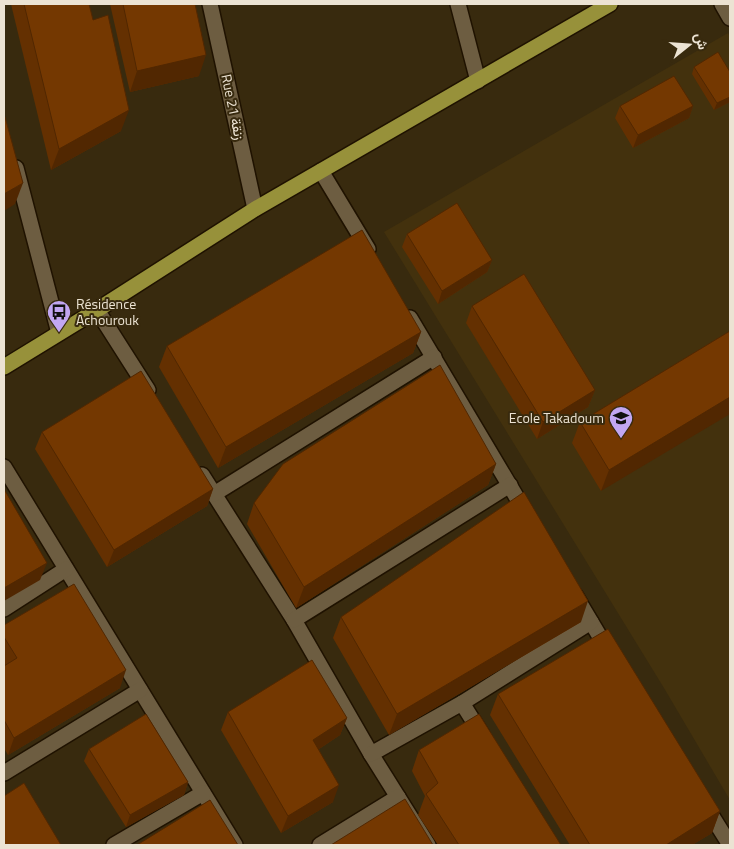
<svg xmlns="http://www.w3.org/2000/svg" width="734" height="849" font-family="'Titillium Web',Vazirmatn,sans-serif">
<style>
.built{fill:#43310d}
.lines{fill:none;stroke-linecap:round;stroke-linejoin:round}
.minor-casing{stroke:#1f1200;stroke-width:18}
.major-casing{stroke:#1f1200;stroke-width:18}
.minor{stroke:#6d5d41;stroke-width:15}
.major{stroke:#97913a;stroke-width:15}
.wall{fill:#643001}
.shaded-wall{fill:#512701}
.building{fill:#743801;stroke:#512701}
.labels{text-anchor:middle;stroke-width:4;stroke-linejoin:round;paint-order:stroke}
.street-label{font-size:14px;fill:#ece3d3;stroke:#382a0e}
.poi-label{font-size:14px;fill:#ece3d3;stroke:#382a0e;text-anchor:start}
</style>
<rect width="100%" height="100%" fill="#382a0e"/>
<polygon class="built" points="728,33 730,37 730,800 664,688 384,232"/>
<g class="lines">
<g class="minor-casing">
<g id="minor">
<polyline points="210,4 255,209"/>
<polyline points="458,4 478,81"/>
<polyline points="722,4 730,18"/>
<polyline points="16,168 59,333"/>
<polyline points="321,171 368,249"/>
<polyline points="97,310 148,390"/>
<polyline points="410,318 526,513"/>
<polyline points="4,467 235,845"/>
<polyline points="202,475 294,620 371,754 428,845"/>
<polyline points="214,494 434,357"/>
<polyline points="575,595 609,652"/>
<polyline points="4,609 66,569"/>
<polyline points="294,620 510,485"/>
<polyline points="462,703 591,622"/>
<polyline points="371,754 462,703 482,735"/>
<polyline points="4,773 140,690"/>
<polyline points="705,805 730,845"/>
<polyline points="114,845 203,793"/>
<polyline points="320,845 398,797"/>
</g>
</g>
<g class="major-casing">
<polyline id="major" points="4,367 97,310 255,209 610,4"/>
</g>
<use href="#minor" class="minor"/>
<use href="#major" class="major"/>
</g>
<g class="wall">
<polygon points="11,4 89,4 121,131 51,170"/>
<polygon points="110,4 195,4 199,76 130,92"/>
<polygon points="694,67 730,72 730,102 714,110 692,74"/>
<polygon points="620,106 693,106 689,118 633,148 615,118"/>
<polygon points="407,234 492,260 487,272 438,304 402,247"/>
<polygon points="472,306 595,390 588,407 537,439 466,323"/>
<polygon points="730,331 601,491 572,443 580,422"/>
<polygon points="421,332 413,353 218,468 159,367 167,346"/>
<polygon points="42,432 213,489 207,506 107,567 35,449"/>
<polygon points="496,464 488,485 296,608 247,524 254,503"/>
<polygon points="341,617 581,622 389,735 333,638"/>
<polygon points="4,625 120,688 8,755 4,748 4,666 5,666 4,664"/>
<polygon points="498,694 720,811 712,833 692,845 570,845 490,715"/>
<polygon points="228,712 347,718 340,735 319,749 333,802 281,833 221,730"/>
<polygon points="89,749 188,782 184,795 126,827 84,761"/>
<polygon points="419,750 561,845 438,845 418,815 425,796 412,771"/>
</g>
<g class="shaded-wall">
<polygon points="206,55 199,76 130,92 137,71"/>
<polygon points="730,97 730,102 714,110 717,103"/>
<polygon points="693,106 689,118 633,148 638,135"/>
<polygon points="129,110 121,131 51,170 59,149"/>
<polygon points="23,183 15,204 4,211 4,194"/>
<polygon points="492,260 487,272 438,304 442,291"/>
<polygon points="421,332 413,353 218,468 226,447"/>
<polygon points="595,390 588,407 537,439 543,422"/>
<polygon points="730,397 730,414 601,491 609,470"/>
<polygon points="496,464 488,485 296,608 304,587"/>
<polygon points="213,489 207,506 107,567 114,550"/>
<polygon points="47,563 40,580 4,601 4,588"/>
<polygon points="588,601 581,622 389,735 397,714"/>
<polygon points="126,670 120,688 8,755 14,738"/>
<polygon points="347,718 340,735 307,757 313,740"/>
<polygon points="188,782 184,795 126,827 130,815"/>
<polygon points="339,785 333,802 281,833 288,816"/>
<polygon points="720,811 712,833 692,845 666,845"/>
</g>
<g class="building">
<polygon points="24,4 89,4 93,20 108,15 129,110 59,149"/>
<polygon points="123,4 195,4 206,55 137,71"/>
<polygon points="718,52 730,72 730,97 717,103 694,67"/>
<polygon points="674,76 693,106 638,135 620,106"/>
<polygon points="4,117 5,117 23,183 4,194"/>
<polygon points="457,203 492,260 442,291 407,234"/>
<polygon points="362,230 421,332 226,447 167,346"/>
<polygon points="524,274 595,390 543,422 472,306"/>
<polygon points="730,331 730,397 609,470 580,422"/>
<polygon points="440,365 496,464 304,587 254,503 283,464"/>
<polygon points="141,371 213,489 114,550 42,432"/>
<polygon points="4,489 47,563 4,588"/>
<polygon points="524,492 588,601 397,714 341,617"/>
<polygon points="74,584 126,670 14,738 4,720 4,666 17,658 4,637 4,625"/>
<polygon points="608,629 720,811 666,845 590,845 498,694"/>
<polygon points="312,660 347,718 313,740 339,785 288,816 228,712"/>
<polygon points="146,714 188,782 130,815 89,749"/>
<polygon points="479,714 561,845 459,845 426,794 438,783 419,750"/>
<polygon points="24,783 61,845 4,845 4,796"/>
<polygon points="405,799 433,845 331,845"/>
<polygon points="210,800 238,845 137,845"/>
</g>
<defs>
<g id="bus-pin" transform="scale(1.25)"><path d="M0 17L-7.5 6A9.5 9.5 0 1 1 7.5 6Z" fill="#c2a7f2" stroke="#382a0e"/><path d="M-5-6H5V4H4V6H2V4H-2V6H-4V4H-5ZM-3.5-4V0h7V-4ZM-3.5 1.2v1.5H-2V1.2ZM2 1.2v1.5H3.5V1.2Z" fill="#111"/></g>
<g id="school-pin" transform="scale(1.25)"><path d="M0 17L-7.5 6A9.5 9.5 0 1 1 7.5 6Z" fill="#c2a7f2" stroke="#382a0e"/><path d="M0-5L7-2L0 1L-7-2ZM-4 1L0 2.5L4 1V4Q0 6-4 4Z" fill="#111"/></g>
</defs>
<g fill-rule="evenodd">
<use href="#bus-pin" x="59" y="312"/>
<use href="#school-pin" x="621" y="418"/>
</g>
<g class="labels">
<g class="street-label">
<text transform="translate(233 107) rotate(78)" y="5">Rue 21 زنقة</text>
</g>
<g class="poi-label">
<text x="76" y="309">Résidence<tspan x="76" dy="16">Achourouk</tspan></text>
<text x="604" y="423" text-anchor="end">Ecole Takadoum</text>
</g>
</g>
<rect width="734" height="849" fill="none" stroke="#ece3d3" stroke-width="10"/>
<g transform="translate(689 45) rotate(73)" stroke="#382a0e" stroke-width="4" paint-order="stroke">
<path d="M0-4L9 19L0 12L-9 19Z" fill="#ece3d3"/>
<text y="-8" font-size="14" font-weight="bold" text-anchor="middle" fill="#ece3d3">ش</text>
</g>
</svg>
